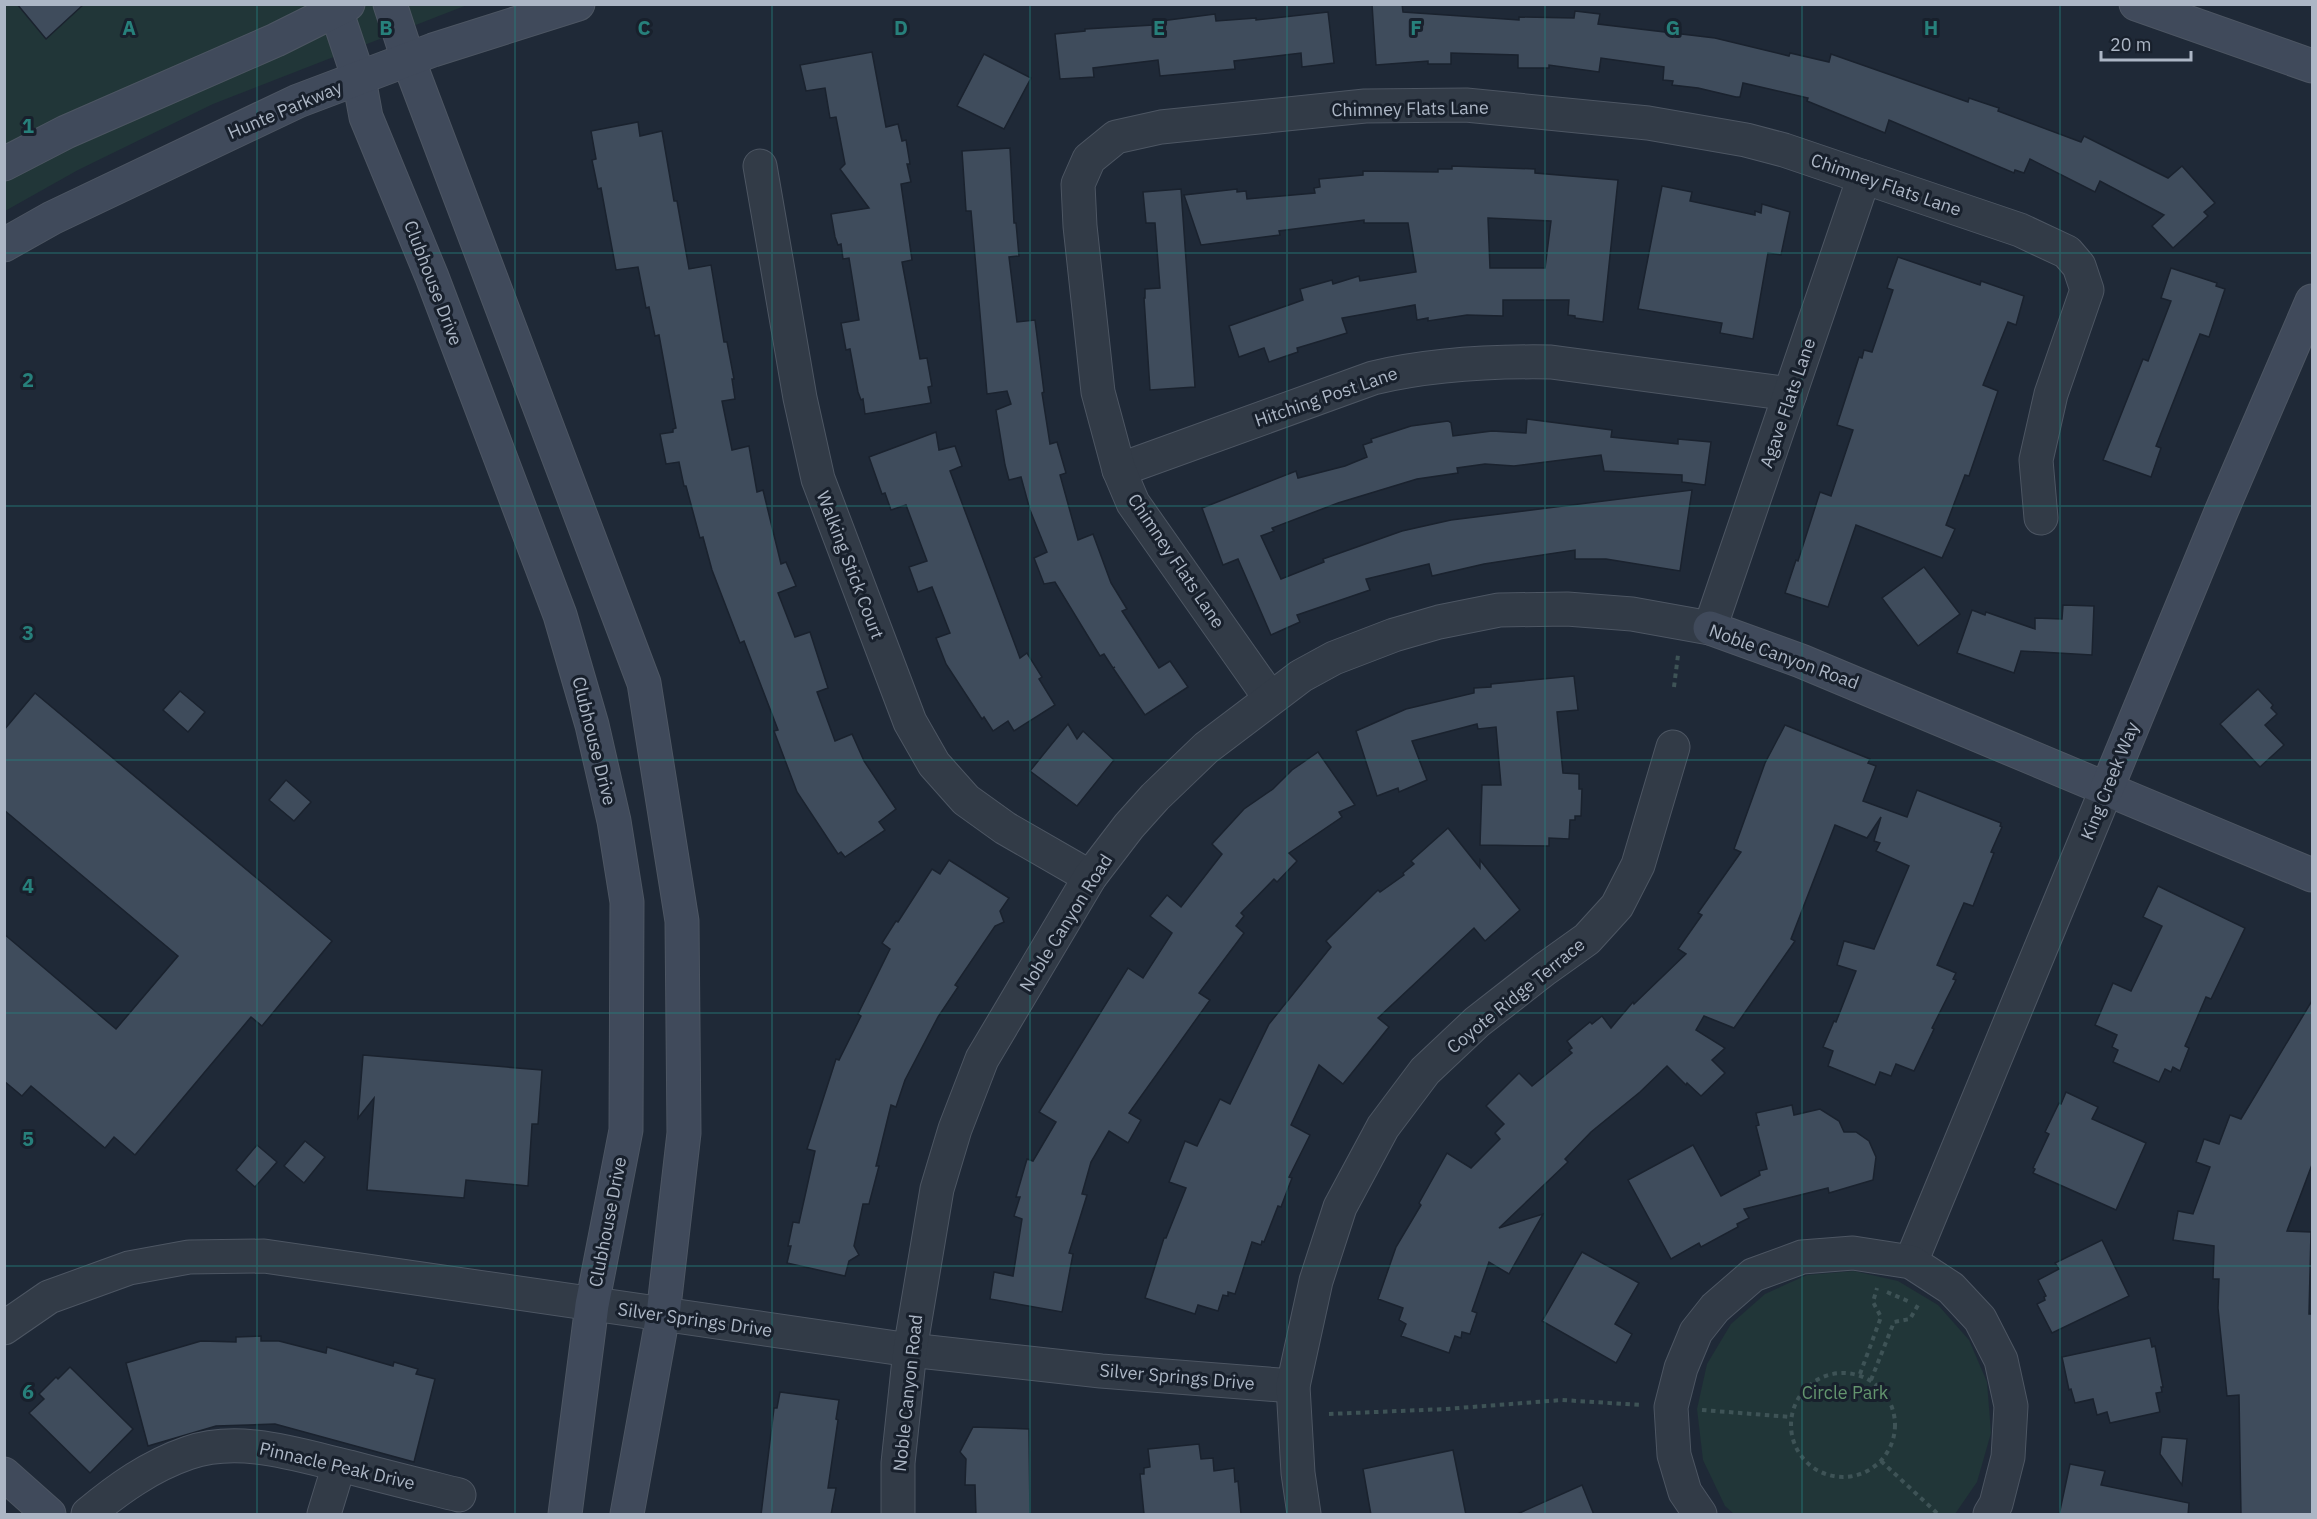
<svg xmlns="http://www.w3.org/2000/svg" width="2317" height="1519" font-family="'IBM Plex Sans',sans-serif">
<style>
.green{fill:#213638}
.building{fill:#3f4c5c;stroke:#1a222e;stroke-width:1.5;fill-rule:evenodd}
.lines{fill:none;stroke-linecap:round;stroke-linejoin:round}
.street-casing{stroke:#4d5663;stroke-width:35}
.secondary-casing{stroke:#4d5663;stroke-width:35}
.path{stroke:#3e5356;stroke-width:4;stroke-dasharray:4.5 4.5;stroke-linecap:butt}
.street{stroke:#323b47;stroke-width:33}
.secondary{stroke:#404a5b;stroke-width:33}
.grid{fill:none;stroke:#27807b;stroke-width:1.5;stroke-opacity:0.55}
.labels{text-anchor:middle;stroke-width:6;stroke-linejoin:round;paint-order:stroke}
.street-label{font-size:18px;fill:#acb6c5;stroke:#18202c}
.park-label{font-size:18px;fill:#63956e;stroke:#18202c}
.grid-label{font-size:20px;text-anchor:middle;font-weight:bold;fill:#27807b;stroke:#18202c;stroke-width:6;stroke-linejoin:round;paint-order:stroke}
</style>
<rect width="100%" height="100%" fill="#1f2937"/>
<g class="green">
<polygon points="5,5 467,5 213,104 78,170 5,211"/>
<polygon points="1854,1271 1898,1281 1938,1305 1969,1340 1987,1382 1991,1433 1977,1482 1955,1514 1734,1514 1725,1506 1703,1460 1697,1409 1707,1364 1731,1324 1765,1294 1807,1275"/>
</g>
<g class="building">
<polygon points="17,4 84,4 46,39"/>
<polygon points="1372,4 1402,4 1403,12 1519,20 1519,17 1574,18 1575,11 1600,14 1598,24 1715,38 1789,56 1790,53 1829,62 1831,54 1968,102 1969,98 1999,108 1998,111 2081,142 2084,136 2168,178 2182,166 2215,203 2204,212 2208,216 2173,248 2152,226 2164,215 2100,181 2095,192 2030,159 2024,173 2015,170 2014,173 1889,120 1885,133 1807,101 1808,98 1743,83 1740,97 1736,97 1698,88 1672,85 1673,81 1663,80 1664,67 1601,58 1599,72 1549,65 1549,68 1518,68 1518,55 1451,53 1451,64 1428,64 1428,61 1376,65"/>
<polygon points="1328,12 1334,63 1302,67 1301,53 1234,61 1235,69 1160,76 1158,60 1093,68 1094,77 1060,79 1055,34 1085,31 1085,29 1153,25 1153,22 1215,14 1216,21 1256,18 1256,20"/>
<polygon points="872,52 886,127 898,124 902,141 906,140 910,164 907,164 911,182 901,184 912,260 902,262 920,359 927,358 932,386 928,387 931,403 865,414 863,399 861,400 858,392 850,349 846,350 841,323 859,320 849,258 843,259 841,244 838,245 835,237 831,214 869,208 840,169 845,164 836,117 830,118 825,88 806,91 800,65"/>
<polygon points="984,54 1031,78 1004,129 957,106"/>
<polygon points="638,122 640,136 662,131 674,201 677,201 689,269 711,265 724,342 727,342 734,379 732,379 735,399 722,401 732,450 749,446 757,492 763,490 781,564 786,562 796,586 778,593 795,637 810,632 828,688 817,692 835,741 852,734 864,761 896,809 879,822 885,830 845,857 841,852 838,854 797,792 774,731 778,730 744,641 740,643 712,570 703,537 700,538 686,486 684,486 679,462 666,464 660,434 673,432 673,429 676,428 659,335 655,336 649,307 646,308 638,267 616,270 601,188 598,189 592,160 596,159 591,131"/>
<polygon points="1010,148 1014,223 1016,223 1019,256 1009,257 1017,322 1035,320 1044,392 1042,393 1050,444 1057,442 1066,473 1060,475 1078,540 1093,534 1111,583 1127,609 1122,611 1159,668 1170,661 1188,687 1145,715 1113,668 1115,667 1113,668 1104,654 1100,656 1055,582 1044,584 1034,558 1047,552 1030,510 1021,477 1009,480 1005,465 996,410 1011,404 1007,391 987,394 971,211 966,211 962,151"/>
<path d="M 1452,166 L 1535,169 L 1535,173 L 1618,180 L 1603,322 L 1575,318 L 1575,316 L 1568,315 L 1569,300 L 1503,300 L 1503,316 L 1467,315 L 1428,321 L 1428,318 L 1417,320 L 1415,305 L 1342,318 L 1347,333 L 1297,348 L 1298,352 L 1269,362 L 1264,348 L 1239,357 L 1229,326 L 1303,300 L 1300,289 L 1332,280 L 1333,284 L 1359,276 L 1360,281 L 1416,272 L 1408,223 L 1364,223 L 1364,220 L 1279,231 L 1280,235 L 1201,245 L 1184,195 L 1237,189 L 1237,192 L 1246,191 L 1247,199 L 1315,193 L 1314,188 L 1320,187 L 1319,179 L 1363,175 L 1363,171 L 1438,172 L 1438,169 L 1452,169 ZM 1488,218 L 1551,221 L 1545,268 L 1490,268 Z"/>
<polygon points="1662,186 1692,192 1690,201 1755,215 1755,211 1761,213 1762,204 1790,212 1781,255 1768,253 1753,339 1720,333 1722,323 1638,309"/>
<polygon points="1181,189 1195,387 1150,390 1144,298 1145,298 1145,289 1160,288 1155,223 1146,223 1143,192"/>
<polygon points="1898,257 1980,285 1981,281 2024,296 2016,325 2008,322 1983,385 1998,391 1969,476 1965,475 1946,525 1955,529 1942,558 1856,525 1828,607 1785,593 1796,560 1798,561 1820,492 1831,496 1853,430 1837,425 1859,357 1862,358 1864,350 1872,352 1893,290 1887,288"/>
<polygon points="2171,268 2217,283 2216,286 2225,289 2209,337 2200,334 2156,446 2161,448 2151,477 2103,460 2143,359 2148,361 2171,301 2161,298"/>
<polygon points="1527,419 1612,430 1611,437 1678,444 1678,439 1711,442 1705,485 1682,482 1682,475 1604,471 1601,455 1514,466 1485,464 1457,468 1458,473 1417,479 1338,503 1272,528 1274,531 1261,536 1281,579 1324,562 1323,559 1402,531 1451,520 1692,490 1680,571 1606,559 1575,559 1575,550 1484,564 1432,576 1429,564 1366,579 1370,590 1297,615 1300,622 1271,635 1238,559 1223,565 1202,508 1296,471 1298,478 1345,466 1367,457 1363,445 1372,442 1371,439 1411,426 1448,421 1451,423 1453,436 1492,431 1526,433"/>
<polygon points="936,432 939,450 955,446 962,466 950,471 1020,658 1027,653 1042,677 1039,679 1055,705 1014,731 1008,721 993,731 984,717 982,719 946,664 936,638 950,633 932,587 918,592 909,567 927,561 906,505 891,510 885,493 882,494 869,457"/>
<polygon points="1924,567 1960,614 1918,646 1882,598"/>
<polygon points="2063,605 2094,606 2092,655 2021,651 2014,673 1957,653 1972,610 1985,615 1986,612 2035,629 2035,618 2062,619"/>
<polygon points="1574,676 1578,710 1557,712 1563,773 1579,774 1579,789 1582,789 1581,816 1575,816 1575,820 1570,820 1569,839 1549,838 1549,846 1480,845 1482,785 1501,785 1496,727 1478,729 1477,724 1412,741 1427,780 1399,792 1398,788 1377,796 1356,731 1406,709 1474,693 1474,688 1491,687 1491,684"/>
<polygon points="2258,689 2273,705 2271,708 2277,714 2265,725 2284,745 2260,767 2220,724"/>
<polygon points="180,691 205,712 188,732 163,710"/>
<polygon points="35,693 332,941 262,1026 251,1017 135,1155 114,1137 105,1148 31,1086 22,1096 4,1081 4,934 116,1029 178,956 4,810 4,730"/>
<polygon points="1068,724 1077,739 1083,731 1114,760 1077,806 1030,771"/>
<polygon points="1785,725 1870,759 1868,763 1876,766 1863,801 1907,817 1917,790 2001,823 2000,826 2002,827 1991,852 1994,853 1973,906 1964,903 1937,965 1956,973 1953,979 1956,980 1932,1028 1934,1029 1914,1071 1896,1064 1891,1076 1880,1072 1875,1085 1828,1066 1833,1051 1823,1047 1834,1021 1836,1022 1856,971 1837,965 1844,941 1874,949 1909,866 1876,851 1880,843 1874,841 1881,817 1867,838 1835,825 1791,939 1795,941 1734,1028 1704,1016 1696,1030 1725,1048 1712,1060 1725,1073 1701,1096 1687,1083 1686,1085 1667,1066 1640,1092 1591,1132 1565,1159 1568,1162 1499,1228 1543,1214 1509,1274 1489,1262 1472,1311 1477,1313 1470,1334 1462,1332 1461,1338 1455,1336 1449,1353 1401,1336 1406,1324 1399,1320 1403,1308 1378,1299 1396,1247 1421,1205 1419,1203 1447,1153 1471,1168 1500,1139 1495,1133 1504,1124 1486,1106 1519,1073 1532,1086 1572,1053 1569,1050 1572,1048 1567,1041 1590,1022 1592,1024 1602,1016 1611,1028 1633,1002 1634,1004 1686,954 1678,949 1702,915 1698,913 1741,852 1734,849 1765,763"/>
<polygon points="1318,752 1355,805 1339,812 1342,817 1289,853 1297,861 1277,882 1274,879 1241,913 1244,916 1236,926 1244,933 1199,993 1210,1000 1129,1113 1141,1120 1128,1143 1109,1131 1091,1162 1082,1194 1087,1195 1069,1253 1073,1254 1062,1312 990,1299 994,1272 1013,1276 1022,1219 1014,1216 1020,1197 1016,1197 1027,1159 1033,1161 1056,1122 1039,1112 1128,968 1143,978 1172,933 1150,916 1167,895 1181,907 1222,854 1212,844 1244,809 1273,789 1292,770"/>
<polygon points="286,780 311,802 294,821 269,800"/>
<polygon points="1448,828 1480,868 1480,860 1520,910 1485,941 1474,928 1378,1018 1389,1027 1343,1084 1319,1065 1291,1125 1310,1135 1289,1177 1292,1178 1281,1207 1278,1206 1264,1242 1262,1241 1261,1245 1252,1242 1235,1294 1228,1292 1228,1296 1223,1295 1218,1311 1198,1305 1195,1314 1145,1298 1164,1238 1166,1238 1186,1188 1169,1182 1185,1141 1197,1146 1220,1099 1230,1104 1269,1024 1331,947 1326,941 1378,890 1380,892 1404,875 1403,873 1414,864 1411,861"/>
<polygon points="949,860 1009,898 1000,911 1004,922 995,926 955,985 958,987 938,1017 905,1080 896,1107 891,1105 876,1166 879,1166 869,1204 863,1204 854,1246 859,1255 849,1261 845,1276 787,1263 791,1246 788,1246 793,1222 799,1223 815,1151 807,1149 836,1059 839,1060 861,1016 858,1014 890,949 882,943 896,921 898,922 932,869 940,874"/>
<polygon points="2158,886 2245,928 2211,999 2206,997 2185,1046 2189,1048 2180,1071 2173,1067 2171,1072 2165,1069 2159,1082 2113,1062 2118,1050 2112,1047 2117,1035 2095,1025 2113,983 2131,991 2162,926 2143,917"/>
<polygon points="2313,999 2313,1162 2287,1231 2311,1232 2309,1314 2313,1314 2313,1515 2241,1515 2239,1395 2227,1396 2218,1308 2219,1279 2213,1279 2214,1246 2173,1240 2178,1211 2193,1214 2210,1167 2196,1162 2204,1139 2219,1144 2230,1115 2241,1119"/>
<polygon points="363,1055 542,1070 538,1124 532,1124 528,1186 466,1180 464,1198 367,1190 374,1098 358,1118"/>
<polygon points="2066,1092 2098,1107 2092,1119 2146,1143 2116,1210 2033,1173 2035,1169 2033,1168 2049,1134 2045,1132 2059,1103 2061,1104"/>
<polygon points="1792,1105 1794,1115 1820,1109 1839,1121 1844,1132 1856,1132 1869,1141 1876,1157 1873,1180 1829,1193 1828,1188 1744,1209 1749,1218 1737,1224 1738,1227 1701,1247 1699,1243 1671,1259 1628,1180 1693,1145 1721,1196 1760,1175 1759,1171 1767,1169 1756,1126 1759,1125 1756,1113"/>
<polygon points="305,1141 325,1157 304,1183 284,1166"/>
<polygon points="257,1145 277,1162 255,1187 236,1170"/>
<polygon points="2102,1240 2129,1296 2052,1333 2037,1304 2045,1300 2044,1297 2046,1296 2038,1280 2059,1269 2055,1263"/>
<polygon points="1582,1252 1639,1283 1615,1324 1632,1334 1616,1363 1542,1321"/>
<polygon points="261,1336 261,1341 279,1341 326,1353 327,1347 393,1366 394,1362 418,1369 416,1374 435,1379 414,1462 275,1424 216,1426 148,1446 126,1363 201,1341 236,1342 236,1337"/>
<polygon points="2150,1338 2152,1347 2155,1346 2163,1387 2161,1387 2162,1392 2156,1393 2160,1412 2110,1423 2107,1412 2097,1415 2093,1399 2075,1403 2071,1389 2069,1390 2062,1357"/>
<polygon points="70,1367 133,1429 90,1473 29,1413 44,1399 39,1394 56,1377 58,1379"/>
<polygon points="780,1392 839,1400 836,1419 838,1420 828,1488 836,1488 831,1515 761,1515 774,1408 777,1408"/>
<polygon points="973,1427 1029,1429 1030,1515 976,1515 975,1485 965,1485 966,1459 960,1452"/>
<polygon points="2162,1437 2187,1439 2182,1485 2160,1454"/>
<polygon points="1199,1444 1201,1459 1213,1458 1214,1471 1234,1468 1235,1482 1238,1481 1241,1514 1144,1514 1140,1474 1144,1474 1144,1468 1150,1467 1148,1449"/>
<polygon points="1453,1450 1466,1515 1371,1515 1363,1469"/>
<polygon points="2070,1464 2105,1471 2101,1485 2189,1503 2188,1515 2059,1515"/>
<polygon points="1582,1485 1594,1515 1515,1515"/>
</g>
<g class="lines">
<g class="street-casing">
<g id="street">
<polyline points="760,166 800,398 818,479 910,722 934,764 966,800 1005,828 1090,877"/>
<path d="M 1119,470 L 1373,378 C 1432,364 1491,361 1551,362 L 1790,394"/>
<polyline points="1270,698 1133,503 1119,470 1098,392 1080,226 1078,184 1089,159 1116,137 1161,127 1365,106 1466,105 1648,123 1746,140 1784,150 2020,230 2067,252 2079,266 2087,290 2051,394 2036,460 2041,518"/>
<polyline points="1911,1262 2107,788"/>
<polyline points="4,1328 49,1297 129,1268 189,1257 264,1256 910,1350 1101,1371 1293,1386"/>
<path d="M 88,1514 C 118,1489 150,1466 188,1453 C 240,1435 298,1455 349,1467 C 386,1477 423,1486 459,1495"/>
<polyline points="324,1514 339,1465"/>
<polyline points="898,1514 898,1463 910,1350 937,1189 955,1129 982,1059 1090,877 1129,826 1155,797 1206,748 1301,676 1334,658 1394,635 1439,622 1499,610 1567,609 1632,614 1710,628 1864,177"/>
<polyline points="1304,1514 1298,1473 1293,1386 1316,1281 1340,1207 1383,1127 1425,1071 1477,1022 1545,969 1587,939 1617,906 1638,865 1673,747"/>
<polyline points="1700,1514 1685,1492 1674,1455 1671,1407 1681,1368 1696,1332 1715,1308 1753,1275 1802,1257 1853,1253 1911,1262 1951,1288 1980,1319 2001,1360 2011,1406 2008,1457 1996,1504 1990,1514"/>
</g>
</g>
<g class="secondary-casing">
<g id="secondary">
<polyline points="334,4 359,79 366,117 432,277 560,615 592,725 614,821 627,902 626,1130 592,1305 565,1514"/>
<polyline points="390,4 408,59 644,683 682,921 684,1133 663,1315 627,1514"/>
<polyline points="2136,4 2312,66"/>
<polyline points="4,164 66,132 276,40 348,4"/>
<polyline points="4,245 52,218 298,101 433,50 578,4"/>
<polyline points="1710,628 1801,661 2312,875"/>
<polyline points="2107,788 2221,512 2312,301"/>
<polyline points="4,1474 49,1514"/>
</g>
</g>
<g class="path">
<polyline points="1674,687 1678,655"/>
<polyline points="1887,1292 1910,1302"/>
<circle cx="1843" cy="1425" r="52"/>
<polyline points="1860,1374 1881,1317 1873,1302 1877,1288"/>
<polyline points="1871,1380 1894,1322 1910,1319 1918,1305"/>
<polyline points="1702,1410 1791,1417"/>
<polyline points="1329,1414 1446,1409 1562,1400 1641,1405"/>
<polyline points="1881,1461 1938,1514"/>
</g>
<use href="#street" class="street"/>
<use href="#secondary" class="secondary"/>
</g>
<path class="grid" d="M 257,4 L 257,1514M 515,4 L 515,1514M 772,4 L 772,1514M 1030,4 L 1030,1514M 1287,4 L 1287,1514M 1545,4 L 1545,1514M 1802,4 L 1802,1514M 2060,4 L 2060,1514M 4,253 L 2312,253M 4,506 L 2312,506M 4,760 L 2312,760M 4,1013 L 2312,1013M 4,1266 L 2312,1266"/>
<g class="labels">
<g class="street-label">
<text transform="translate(1410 109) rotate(-1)" y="6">Chimney Flats Lane</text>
<text transform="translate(285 110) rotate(-23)" y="6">Hunte Parkway</text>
<text transform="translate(1886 185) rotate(19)" y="6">Chimney Flats Lane</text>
<text transform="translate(433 283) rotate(69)" y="6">Clubhouse Drive</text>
<text transform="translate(1326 397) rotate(-19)" y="6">Hitching Post Lane</text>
<text transform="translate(1788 403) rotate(-71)" y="6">Agave Flats Lane</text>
<text transform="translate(1176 561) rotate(56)" y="6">Chimney Flats Lane</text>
<text transform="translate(850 565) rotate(69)" y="6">Walking Stick Court</text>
<text transform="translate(1784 657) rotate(20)" y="6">Noble Canyon Road</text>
<text transform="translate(594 741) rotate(76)" y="6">Clubhouse Drive</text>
<text transform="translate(2110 781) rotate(-68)" y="6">King Creek Way</text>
<text transform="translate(1066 923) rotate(-58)" y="6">Noble Canyon Road</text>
<text transform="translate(1516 996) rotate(-39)" y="6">Coyote Ridge Terrace</text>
<text transform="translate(608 1222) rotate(-79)" y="6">Clubhouse Drive</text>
<text transform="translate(695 1320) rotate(8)" y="6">Silver Springs Drive</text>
<text transform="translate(1177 1377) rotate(5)" y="6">Silver Springs Drive</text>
<text transform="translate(908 1393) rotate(-84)" y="6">Noble Canyon Road</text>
<text transform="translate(337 1466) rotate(13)" y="6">Pinnacle Peak Drive</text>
</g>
<g class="park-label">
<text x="1845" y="1399">Circle Park</text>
</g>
</g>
<g class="grid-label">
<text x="129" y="35">A</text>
<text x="386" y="35">B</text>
<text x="644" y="35">C</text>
<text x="901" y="35">D</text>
<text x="1159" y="35">E</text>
<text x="1416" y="35">F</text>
<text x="1673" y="35">G</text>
<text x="1931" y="35">H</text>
<text x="28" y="133">1</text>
<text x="28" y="387">2</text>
<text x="28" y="640">3</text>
<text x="28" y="893">4</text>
<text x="28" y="1146">5</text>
<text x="28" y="1399">6</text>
</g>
<rect width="2317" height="1519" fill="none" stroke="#acb6c5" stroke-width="12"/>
<path d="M2101 51v9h90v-9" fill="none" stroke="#acb6c5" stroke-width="3"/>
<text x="2110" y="51" font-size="18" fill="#acb6c5" stroke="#18202c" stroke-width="4.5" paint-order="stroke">20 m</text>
</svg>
